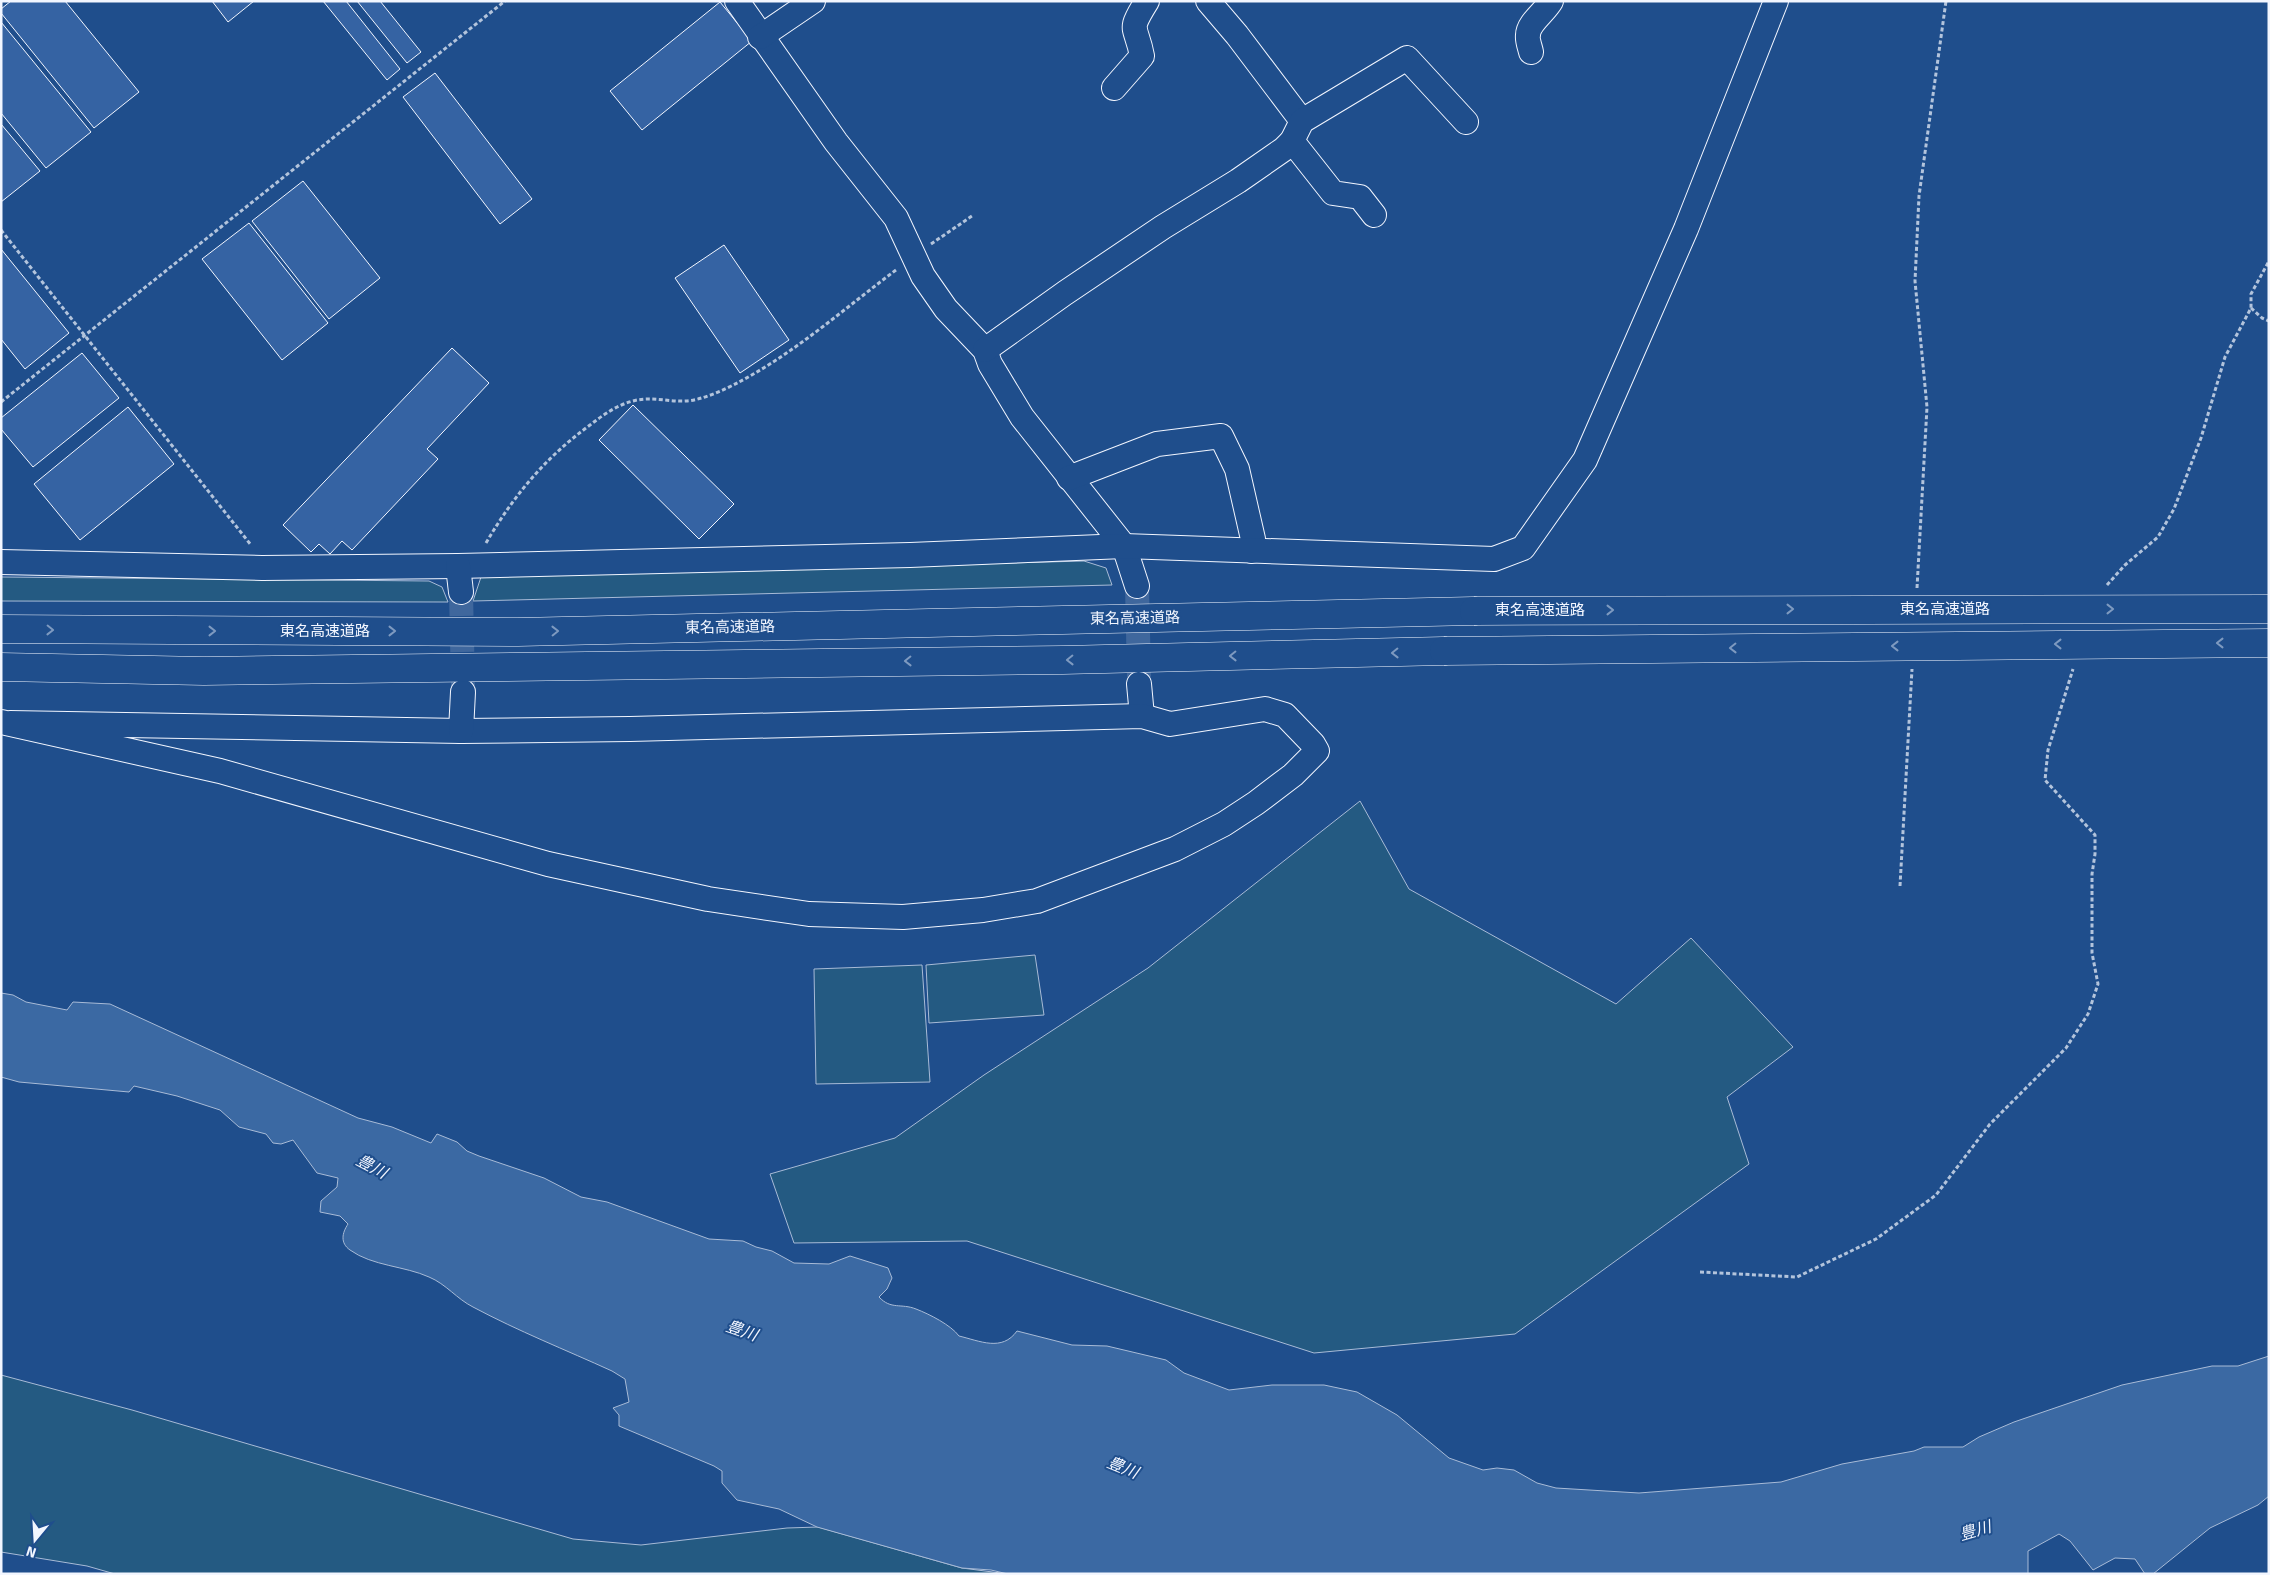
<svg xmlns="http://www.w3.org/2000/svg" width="2270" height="1575" font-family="Signika,'Noto Sans JP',sans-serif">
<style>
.green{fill:#245a82;stroke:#a8bbd7}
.water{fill:#3b69a3;stroke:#a8bbd7}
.building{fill:#3563a3;stroke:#f2f6ff}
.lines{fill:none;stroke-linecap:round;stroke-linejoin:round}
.minor-tunnel{stroke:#3f679d;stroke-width:24;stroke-dasharray:24 12;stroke-linecap:butt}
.minor-casing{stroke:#f2f6ff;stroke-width:26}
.highway-casing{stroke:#f2f6ff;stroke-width:29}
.path{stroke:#b3c4dc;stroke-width:3;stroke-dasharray:4 2.5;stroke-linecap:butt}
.minor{stroke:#1f4e8c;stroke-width:24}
.highway{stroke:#1f4e8c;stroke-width:28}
.highway-bridge-casing{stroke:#f2f6ff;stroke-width:29;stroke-linecap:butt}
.highway-bridge{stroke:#1f4e8c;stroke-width:28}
.oneway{stroke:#7e9ac0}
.labels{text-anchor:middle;stroke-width:4;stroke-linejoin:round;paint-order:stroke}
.street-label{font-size:15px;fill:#f2f6ff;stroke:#1f4e8c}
.water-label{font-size:16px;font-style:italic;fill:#f2f6ff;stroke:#1f4e8c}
</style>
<rect width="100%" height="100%" fill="#1f4e8c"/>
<g class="green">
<polygon points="1084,561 1106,568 1112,585 473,601 481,577"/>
<polygon points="1,577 429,581 442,587 448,602 1,601"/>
<polygon points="1360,801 1409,889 1616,1004 1691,938 1793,1047 1727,1097 1749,1164 1515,1334 1314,1353 967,1241 794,1243 770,1174 895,1138 984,1075 1148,968"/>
<polygon points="1035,955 1044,1015 929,1023 926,965"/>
<polygon points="922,965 930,1082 816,1084 814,969"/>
<polygon points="1,1375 132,1410 573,1539 641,1545 787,1528 818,1527 962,1568 1008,1574 115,1574 87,1566 1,1552"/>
</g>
<path class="water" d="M 1,993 L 13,995 L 26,1002 L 67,1010 L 73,1002 L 110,1004 L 358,1118 L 392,1127 L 431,1143 L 437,1134 L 457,1142 L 467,1151 L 479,1156 L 544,1178 L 581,1197 L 607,1202 L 709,1239 L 743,1241 L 756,1247 L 772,1251 L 794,1263 L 829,1264 L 850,1256 L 888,1268 L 892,1278 L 887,1289 L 879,1297 C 891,1310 901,1303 916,1309 C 929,1314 951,1325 959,1336 C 980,1341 1002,1352 1017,1331 L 1072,1345 L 1107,1346 L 1166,1360 L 1184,1373 L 1229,1390 L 1272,1385 L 1324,1385 L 1357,1392 L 1397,1415 L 1449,1458 L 1483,1470 L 1497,1468 L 1514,1470 L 1537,1483 L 1556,1488 L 1639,1493 L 1781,1482 L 1842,1464 L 1914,1451 L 1924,1447 L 1963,1447 L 1979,1437 L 2014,1422 L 2122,1385 L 2212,1366 L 2238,1366 L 2269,1356 L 2269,1496 L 2258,1505 L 2210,1528 L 2153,1574 L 2145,1574 L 2135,1559 L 2115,1558 L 2093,1570 L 2070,1541 L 2059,1534 L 2028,1551 L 2028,1574 L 1008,1574 L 991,1570 L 962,1568 L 817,1527 L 779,1509 L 737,1500 L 722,1483 L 722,1471 L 714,1466 L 619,1426 L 619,1415 L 613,1408 L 629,1402 L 625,1379 L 612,1371 C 566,1350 518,1331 473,1307 C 457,1299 446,1284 429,1277 C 405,1266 372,1266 350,1250 C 340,1243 342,1233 348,1224 L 340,1216 L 320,1212 L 321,1201 L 337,1187 L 338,1178 L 317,1173 L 293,1140 L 281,1144 L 273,1143 L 266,1134 L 239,1127 L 220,1110 L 177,1096 L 134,1086 L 129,1092 L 19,1082 L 1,1077 Z"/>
<g class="building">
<polygon points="11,1 65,1 139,92 94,128 1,13 1,9"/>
<polygon points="212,1 254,1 228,22"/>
<polygon points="323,1 346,1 400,69 387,80"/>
<polygon points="357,1 380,1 421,52 407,63"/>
<polygon points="720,2 752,41 642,130 610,91"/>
<polygon points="1,22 91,132 46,168 1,113"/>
<polygon points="435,73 532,199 500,224 403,97"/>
<polygon points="1,124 40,171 1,202"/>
<polygon points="303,181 380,278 329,319 252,221"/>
<polygon points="249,223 328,323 282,360 202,259"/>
<polygon points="724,245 789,340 740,373 675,278"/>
<polygon points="1,249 69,333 25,369 1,339"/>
<polygon points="452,348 489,383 427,449 438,459 352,550 342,541 330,554 319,544 311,552 283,525"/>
<polygon points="82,353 119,398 33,467 1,429 1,418"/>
<polygon points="633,405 734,504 699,539 599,440"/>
<polygon points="128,407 174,464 80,540 34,484"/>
</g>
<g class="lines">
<g class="minor-tunnel">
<polyline points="1137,586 1139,677"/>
<polyline points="461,592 463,686"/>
</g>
<g class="minor-casing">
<g id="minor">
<polyline points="737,1 836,142 896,218 923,276 946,309 985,350 990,364 1022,417 1124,546 1137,586"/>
<polyline points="1208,1 1237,35 1302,121"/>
<polyline points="760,37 813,1"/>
<path d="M 1531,52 C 1530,47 1527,40 1528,35 C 1528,23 1545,12 1551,1"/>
<path d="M 1114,88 L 1142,56 C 1136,24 1127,33 1147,1"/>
<polyline points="1292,141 1333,193 1360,197 1374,215"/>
<polyline points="985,350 1065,293 1163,227 1238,181 1284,149 1292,141 1302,121 1407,58 1466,122"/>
<polyline points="1069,478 1157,444 1221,436 1237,469 1253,539 1252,551"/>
<polyline points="1,562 262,568 458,566 910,555 1124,546 1494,559 1523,548 1585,460 1686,229 1776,1"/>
<polyline points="458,566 461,592"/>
<polyline points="1139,684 1142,716"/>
<polyline points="1,722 220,771 548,864 708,899 809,914 903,917 983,910 1037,901 1175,849 1224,824 1256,803 1293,775 1317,751 1313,744 1285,715 1265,709 1170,724 1142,716 630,729 461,731 10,723"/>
<polyline points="461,731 463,692"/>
</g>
</g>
<g class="highway-casing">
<g id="highway">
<polyline points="1,629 518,632 1474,611"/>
<polyline points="1,667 204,671 1063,660 1444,651"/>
</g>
</g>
<g class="path">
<polyline points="1,230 251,545"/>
<polyline points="931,244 972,216"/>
<polyline points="2251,308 2262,318 2269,321"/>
<polyline points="1,402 505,1"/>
<path d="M 486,543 C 514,495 545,458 590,425 C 603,415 617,405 633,401 C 651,396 668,402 686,401 C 702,400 724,390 739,382 C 796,352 845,308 896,270"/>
<polyline points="2107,585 2125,565 2158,537 2174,509 2201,438 2225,357 2251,308 2251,294 2269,261"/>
<polyline points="1917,588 1927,407 1915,281 1919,196 1946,1"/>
<polyline points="1900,886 1912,669"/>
<polyline points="1700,1272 1797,1277 1876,1239 1936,1195 1990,1124 2066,1048 2088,1014 2098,984 2092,953 2092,874 2095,854 2095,835 2045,780 2048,750 2073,669"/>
</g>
<use href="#minor" class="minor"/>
<use href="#highway" class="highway"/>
<g class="highway-bridge-casing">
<g id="highway-bridge">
<polyline points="1474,611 2269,609"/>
<polyline points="1444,651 2269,643"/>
</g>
</g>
<use href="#highway-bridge" class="highway-bridge"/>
</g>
<defs><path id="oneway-chevron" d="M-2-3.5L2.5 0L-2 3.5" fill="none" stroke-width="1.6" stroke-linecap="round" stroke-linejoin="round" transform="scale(1.25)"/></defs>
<g class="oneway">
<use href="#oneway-chevron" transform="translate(1790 609)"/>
<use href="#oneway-chevron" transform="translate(2110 609)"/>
<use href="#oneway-chevron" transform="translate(1610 610)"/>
<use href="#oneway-chevron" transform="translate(50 630) rotate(1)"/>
<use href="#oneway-chevron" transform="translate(212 631)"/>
<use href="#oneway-chevron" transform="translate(392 631)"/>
<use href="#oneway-chevron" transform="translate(555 631) rotate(-1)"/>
<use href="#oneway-chevron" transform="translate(2220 643) rotate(180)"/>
<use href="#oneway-chevron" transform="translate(2058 644) rotate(180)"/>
<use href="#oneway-chevron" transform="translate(1895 646) rotate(180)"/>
<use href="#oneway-chevron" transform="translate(1733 648) rotate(179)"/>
<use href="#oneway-chevron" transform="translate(1395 653) rotate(179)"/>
<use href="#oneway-chevron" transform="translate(1233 656) rotate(179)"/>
<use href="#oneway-chevron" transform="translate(1070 660) rotate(179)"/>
<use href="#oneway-chevron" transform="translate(908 661) rotate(179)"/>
</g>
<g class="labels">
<g class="street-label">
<text x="1945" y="614">東名高速道路</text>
<text x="1540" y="615">東名高速道路</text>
<text transform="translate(1135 618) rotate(-1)" y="5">東名高速道路</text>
<text transform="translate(730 627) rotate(-1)" y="5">東名高速道路</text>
<text x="325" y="636">東名高速道路</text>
</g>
<g class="water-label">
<text transform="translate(372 1166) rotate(28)" y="6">豊川</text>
<text transform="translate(742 1330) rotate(19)" y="6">豊川</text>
<text transform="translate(1123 1467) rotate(22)" y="6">豊川</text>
<text transform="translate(1975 1530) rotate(-16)" y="6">豊川</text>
</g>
</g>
<rect width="2270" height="1575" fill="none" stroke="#f2f6ff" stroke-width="5"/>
<g transform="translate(35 1540) rotate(198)" stroke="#1f4e8c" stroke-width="4" paint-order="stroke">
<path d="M0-4L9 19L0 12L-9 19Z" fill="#f2f6ff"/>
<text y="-8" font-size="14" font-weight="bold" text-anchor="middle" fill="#f2f6ff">N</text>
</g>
</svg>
